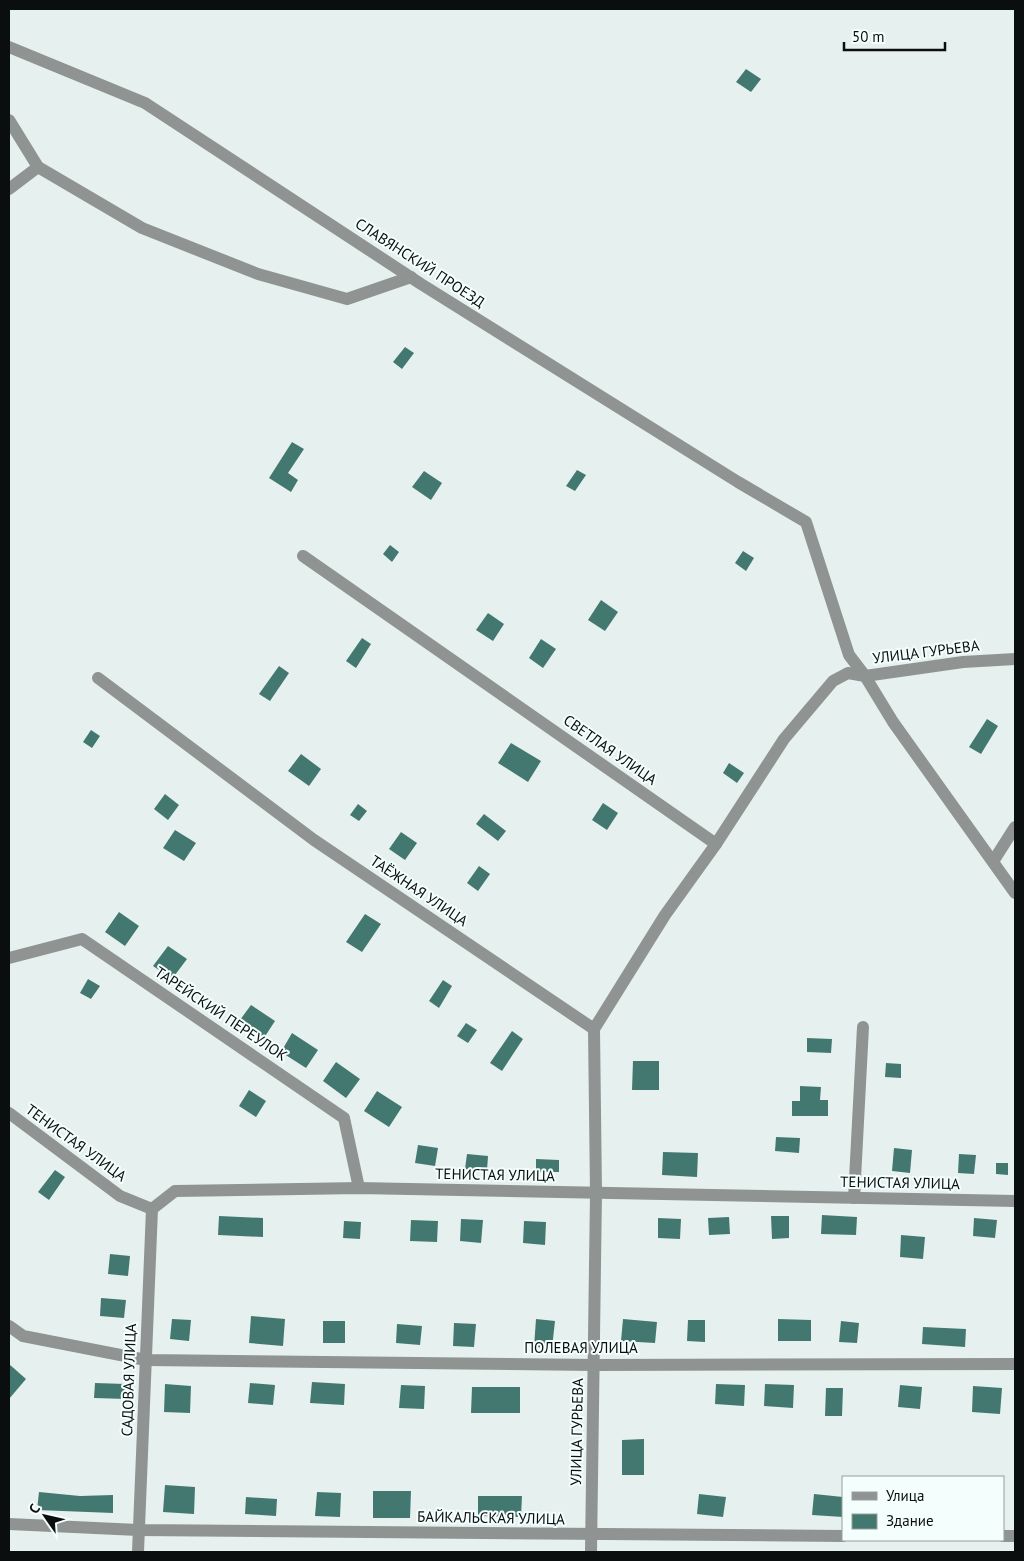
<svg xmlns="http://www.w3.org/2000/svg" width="1024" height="1561" font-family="'PT Sans',sans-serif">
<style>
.building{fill:#437871}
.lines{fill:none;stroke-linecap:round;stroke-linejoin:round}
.street{stroke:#8f9493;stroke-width:12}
.labels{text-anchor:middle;stroke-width:4;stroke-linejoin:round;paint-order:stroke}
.street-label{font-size:15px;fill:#0b0e0e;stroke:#f4fefc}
</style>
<rect width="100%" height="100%" fill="#e6f1ef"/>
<g class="building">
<polygon points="746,69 761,79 751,92 736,82"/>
<polygon points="405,347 414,353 402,369 393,362"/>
<polygon points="292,442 304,449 288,473 298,480 291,492 269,478"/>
<polygon points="577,470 586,475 575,491 566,486"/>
<polygon points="424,471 442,483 431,500 412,487"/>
<polygon points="390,545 399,552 392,562 383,554"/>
<polygon points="743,551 754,558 746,571 735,563"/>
<polygon points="601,600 618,612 605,631 588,620"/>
<polygon points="488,613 504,624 493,641 476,630"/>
<polygon points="362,638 371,644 356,668 346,661"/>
<polygon points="541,639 556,649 543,668 529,658"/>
<polygon points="279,666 289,673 270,701 259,694"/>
<polygon points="987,719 998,726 981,754 969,747"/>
<polygon points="91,730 100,736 92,748 83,742"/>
<polygon points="511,743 541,761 528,782 498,763"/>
<polygon points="301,754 321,769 309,786 288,771"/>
<polygon points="729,763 744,773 737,783 723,773"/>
<polygon points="165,794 179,805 168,820 154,809"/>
<polygon points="603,803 618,813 607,830 592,820"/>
<polygon points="358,804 367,811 359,821 350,815"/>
<polygon points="484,814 506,831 498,841 476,824"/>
<polygon points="175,830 196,843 184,861 163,848"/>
<polygon points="401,832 417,843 405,860 389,849"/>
<polygon points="479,866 490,874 478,891 467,883"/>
<polygon points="119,912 139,926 125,946 105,932"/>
<polygon points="365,914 381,924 362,952 346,942"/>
<polygon points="168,946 187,959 172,979 153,966"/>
<polygon points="88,979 100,986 91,999 80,993"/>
<polygon points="443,980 452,986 439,1008 429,1001"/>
<polygon points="251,1005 275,1021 262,1041 237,1024"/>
<polygon points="466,1023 477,1030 468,1043 457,1036"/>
<polygon points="512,1031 523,1039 502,1071 490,1063"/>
<polygon points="292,1033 318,1050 306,1068 281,1052"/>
<polygon points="807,1038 832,1039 831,1053 807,1052"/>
<polygon points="633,1061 659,1061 659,1090 632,1090"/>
<polygon points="336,1062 360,1079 346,1098 323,1081"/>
<polygon points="886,1063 901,1064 901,1078 885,1077"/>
<polygon points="800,1086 821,1087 820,1100 828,1100 828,1116 792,1116 792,1101 800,1101"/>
<polygon points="249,1090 266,1101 256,1117 239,1106"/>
<polygon points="377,1091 402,1107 389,1127 364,1111"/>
<polygon points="776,1137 800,1138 799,1153 775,1151"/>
<polygon points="418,1145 438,1148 435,1166 415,1163"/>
<polygon points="894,1148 912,1150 910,1173 892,1171"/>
<polygon points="663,1152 698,1153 697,1177 662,1175"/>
<polygon points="467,1154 488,1156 487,1171 465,1169"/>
<polygon points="959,1154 976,1155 974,1174 958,1173"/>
<polygon points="536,1159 559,1160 559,1172 536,1172"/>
<polygon points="996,1163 1008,1163 1008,1175 996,1174"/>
<polygon points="55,1170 65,1177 49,1200 38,1192"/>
<polygon points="822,1215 857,1217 856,1235 821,1234"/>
<polygon points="219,1216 263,1218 263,1237 218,1235"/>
<polygon points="771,1216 789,1216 789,1238 772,1239"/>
<polygon points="729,1217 730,1234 709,1235 708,1218"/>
<polygon points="658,1218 681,1219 680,1239 658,1238"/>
<polygon points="974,1218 997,1220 995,1238 973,1236"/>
<polygon points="461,1219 483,1220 481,1243 460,1241"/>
<polygon points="411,1220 438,1221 437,1242 410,1241"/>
<polygon points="344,1221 361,1222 360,1239 343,1238"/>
<polygon points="524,1221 546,1222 545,1245 523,1243"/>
<polygon points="901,1235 925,1237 923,1259 900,1257"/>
<polygon points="110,1254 130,1256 128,1276 108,1274"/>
<polygon points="101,1298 126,1300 124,1318 100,1316"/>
<polygon points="251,1316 285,1319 283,1346 249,1343"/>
<polygon points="172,1319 191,1320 189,1341 170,1339"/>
<polygon points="536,1319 555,1321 552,1348 534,1347"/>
<polygon points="623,1319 657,1322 655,1343 621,1341"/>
<polygon points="778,1319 811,1320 811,1341 778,1341"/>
<polygon points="688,1320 705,1320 705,1342 687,1341"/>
<rect x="323" y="1321" width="22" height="22"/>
<polygon points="841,1321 859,1323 857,1343 839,1342"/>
<polygon points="454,1323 476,1324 474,1347 453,1346"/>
<polygon points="397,1324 422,1326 420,1345 396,1343"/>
<polygon points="923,1327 966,1329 965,1347 922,1344"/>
<polygon points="9,1364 26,1379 9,1399"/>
<polygon points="312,1382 345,1384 344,1405 310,1403"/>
<polygon points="95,1383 126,1384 126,1399 94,1398"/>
<polygon points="250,1383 275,1385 273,1405 248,1403"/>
<polygon points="165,1384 191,1386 190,1413 164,1412"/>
<polygon points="716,1384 745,1385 744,1406 715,1404"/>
<polygon points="765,1384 794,1385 793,1408 764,1406"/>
<polygon points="401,1385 425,1386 424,1409 399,1408"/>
<polygon points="900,1385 922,1387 920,1409 898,1407"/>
<polygon points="973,1386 1002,1388 1000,1414 972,1412"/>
<polygon points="472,1387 520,1387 520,1413 471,1413"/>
<polygon points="826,1388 843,1388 842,1416 825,1416"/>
<polygon points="644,1439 644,1475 622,1475 622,1440"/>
<polygon points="165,1485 195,1487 194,1514 163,1512"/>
<polygon points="373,1491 411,1491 410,1518 373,1518"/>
<polygon points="39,1492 80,1496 113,1495 113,1513 37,1510"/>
<polygon points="317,1492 341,1493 340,1517 315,1516"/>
<polygon points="699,1494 726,1497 723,1517 697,1514"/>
<polygon points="814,1494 843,1497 843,1517 812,1515"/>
<polygon points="478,1496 522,1496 521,1517 478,1516"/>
<polygon points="246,1497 277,1499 276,1516 245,1514"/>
</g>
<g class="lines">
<g class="street">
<polyline points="9,47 145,103 421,284 738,482 806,522 849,655 865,676 893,722 1015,893"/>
<polyline points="9,120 38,167 142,228 258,274 347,299 411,277"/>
<polyline points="9,189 38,167"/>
<polyline points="303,556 716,844 665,915 594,1029"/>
<polyline points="98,678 314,840 594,1029 596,1193 591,1552"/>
<polyline points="716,844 784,739 833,681 848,673 865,676 963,662 1015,659"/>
<polyline points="994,860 1015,827"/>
<polyline points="9,958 82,939 344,1118 359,1188"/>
<polyline points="9,1113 120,1196 152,1209 175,1191 359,1188 1015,1201"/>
<polyline points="854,1198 863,1027"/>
<polyline points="9,1326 23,1336 146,1360 595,1365 1015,1364"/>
<polyline points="9,1524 138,1530 843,1536"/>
<polyline points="1003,1536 1015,1536"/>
<polyline points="138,1552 152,1209"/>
</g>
</g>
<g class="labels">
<g class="street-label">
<text transform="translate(420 263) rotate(33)" y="5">СЛАВЯНСКИЙ ПРОЕЗД</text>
<text transform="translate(926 652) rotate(-7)" y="5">УЛИЦА ГУРЬЕВА</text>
<text transform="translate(610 750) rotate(35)" y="5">СВЕТЛАЯ УЛИЦА</text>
<text transform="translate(419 891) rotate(34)" y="5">ТАЁЖНАЯ УЛИЦА</text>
<text transform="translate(221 1014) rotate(34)" y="5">ТАРЕЙСКИЙ ПЕРЕУЛОК</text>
<text transform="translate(76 1143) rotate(36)" y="5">ТЕНИСТАЯ УЛИЦА</text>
<text transform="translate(495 1175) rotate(1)" y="5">ТЕНИСТАЯ УЛИЦА</text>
<text transform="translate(900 1183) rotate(1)" y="5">ТЕНИСТАЯ УЛИЦА</text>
<text x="581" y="1353">ПОЛЕВАЯ УЛИЦА</text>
<text transform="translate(129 1380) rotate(-88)" y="5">САДОВАЯ УЛИЦА</text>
<text transform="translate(577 1432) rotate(-89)" y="5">УЛИЦА ГУРЬЕВА</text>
<text transform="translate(491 1518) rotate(1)" y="5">БАЙКАЛЬСКАЯ УЛИЦА</text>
</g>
</g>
<rect width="1024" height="1561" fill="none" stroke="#0b0e0e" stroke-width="20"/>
<rect x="842" y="1476" width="162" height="65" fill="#f4fefc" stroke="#979e9d"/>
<rect x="852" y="1492" width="25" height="8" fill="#8f9493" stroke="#979e9d"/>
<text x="886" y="1501" font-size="15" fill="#0b0e0e">Улица</text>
<rect x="852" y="1514" width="25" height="15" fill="#437871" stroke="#979e9d"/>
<text x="886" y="1526" font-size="15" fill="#0b0e0e">Здание</text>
<g transform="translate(45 1516) rotate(304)" stroke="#f4fefc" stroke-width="4" paint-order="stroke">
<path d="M0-4L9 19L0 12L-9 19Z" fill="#0b0e0e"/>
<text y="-8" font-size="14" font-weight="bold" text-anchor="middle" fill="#0b0e0e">С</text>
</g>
<path d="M844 42v8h101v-8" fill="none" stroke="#0b0e0e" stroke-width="2.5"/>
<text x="852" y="42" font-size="15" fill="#0b0e0e" stroke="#f4fefc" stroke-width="4" paint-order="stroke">50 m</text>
</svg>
